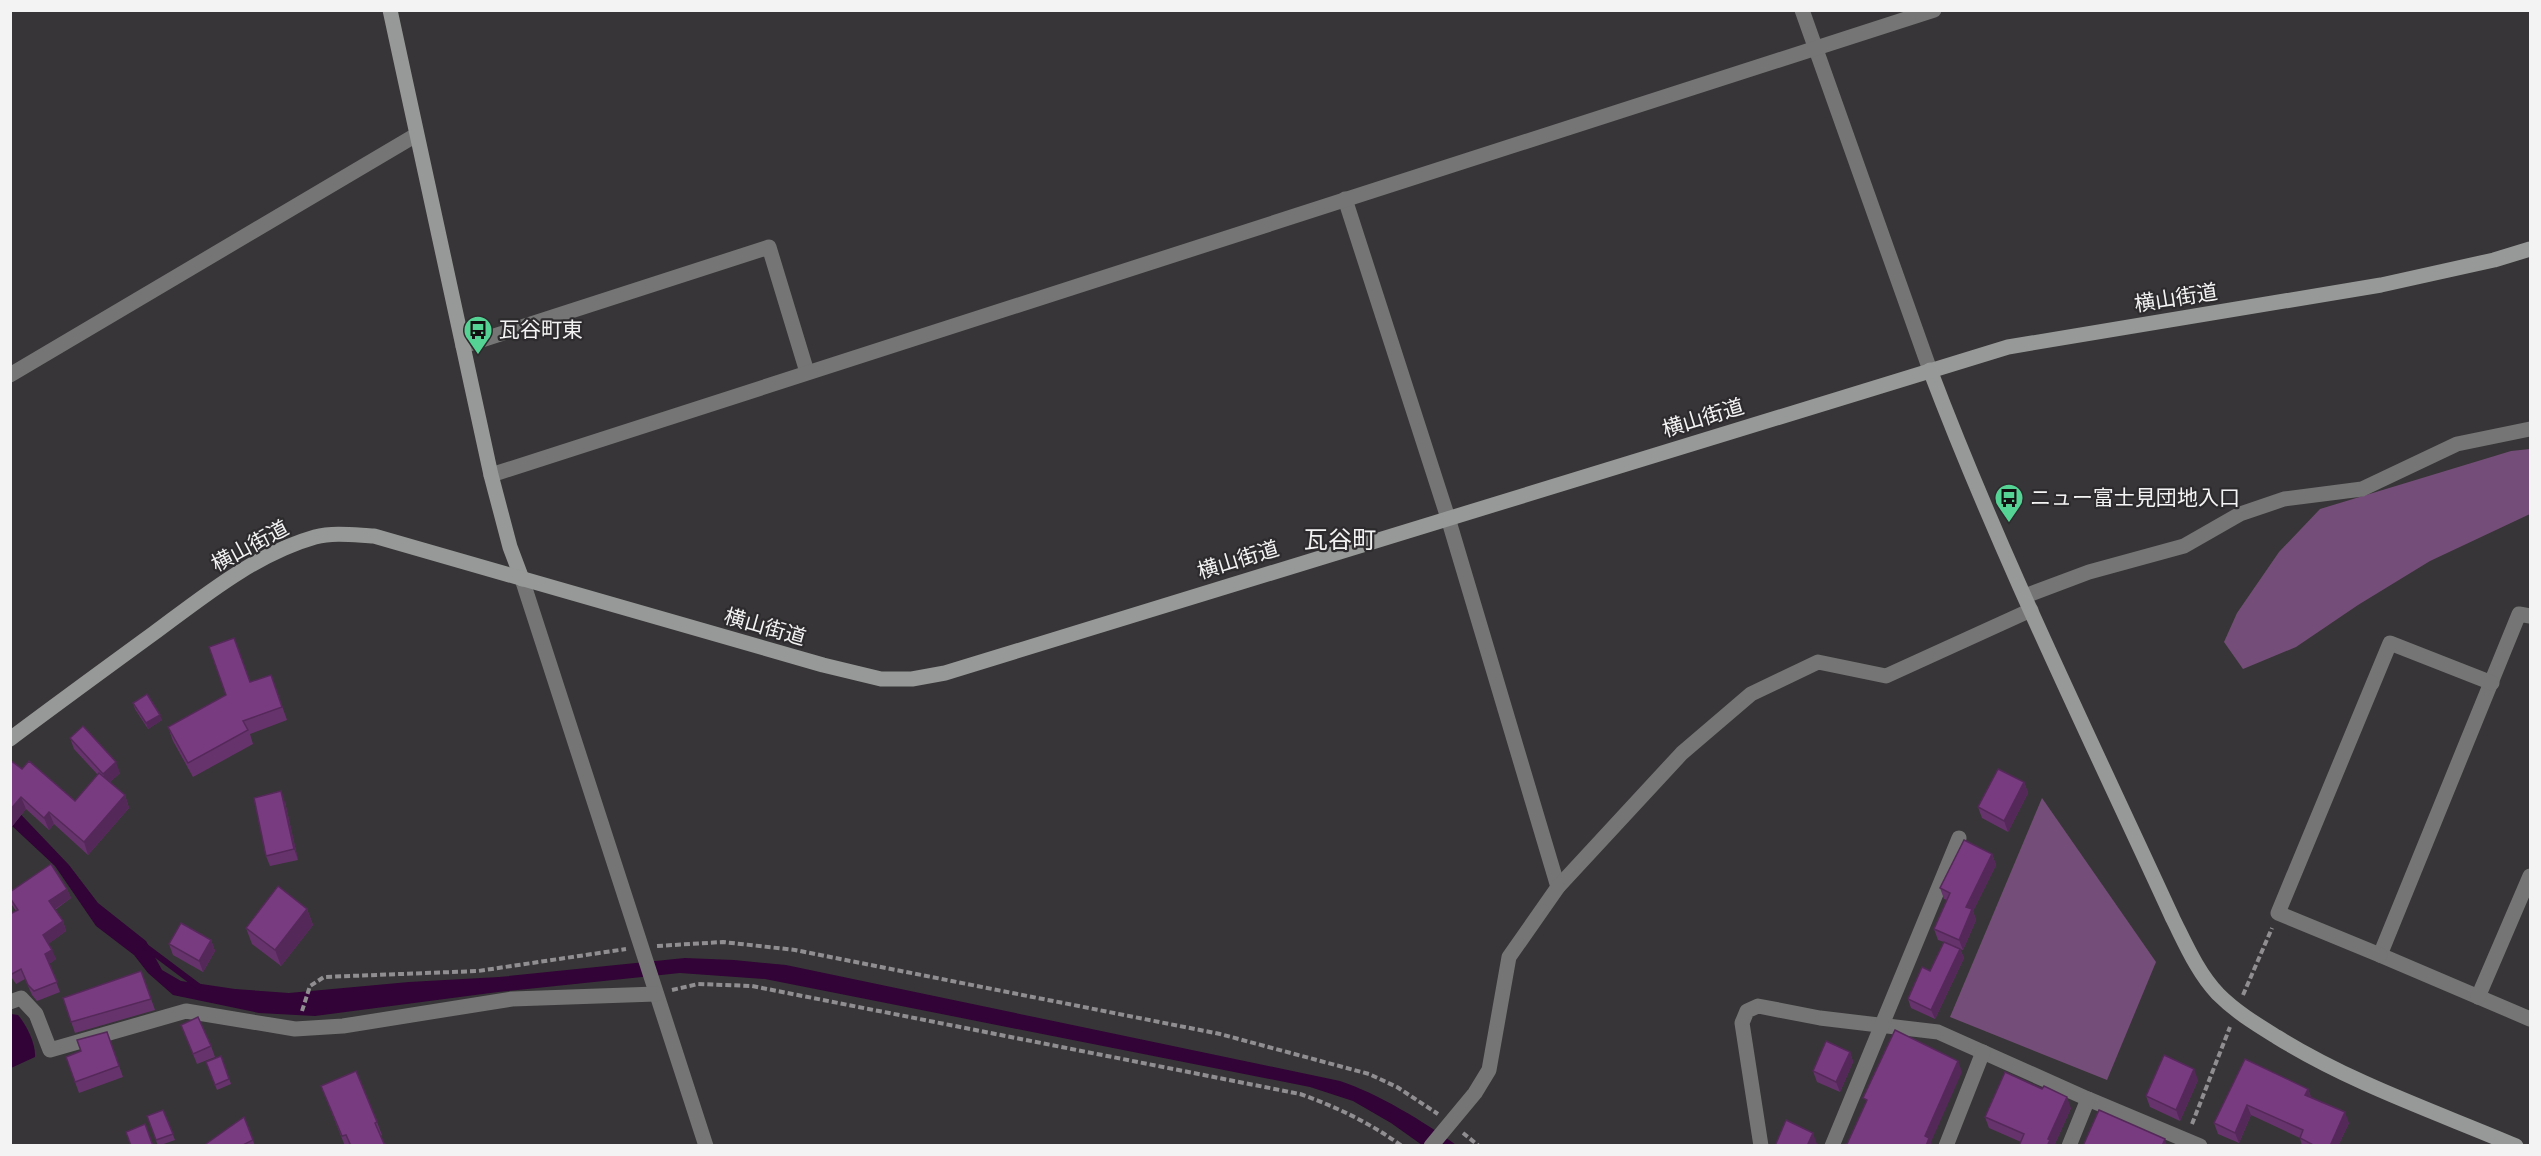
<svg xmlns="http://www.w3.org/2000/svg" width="2541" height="1156" font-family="'Sofia Sans Condensed','Noto Sans JP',sans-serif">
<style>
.green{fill:#754d79}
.water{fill:#310336}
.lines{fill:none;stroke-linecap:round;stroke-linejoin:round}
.stream{stroke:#310336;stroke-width:6}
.path{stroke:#908e90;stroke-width:4;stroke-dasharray:6 3;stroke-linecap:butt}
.street{stroke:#747574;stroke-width:15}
.secondary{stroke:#969997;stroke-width:15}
.wall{fill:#67336d}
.shaded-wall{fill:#542959}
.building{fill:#783b7f;stroke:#542959;stroke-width:1.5}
.labels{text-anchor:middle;stroke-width:4.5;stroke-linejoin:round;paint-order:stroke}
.street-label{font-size:21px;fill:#f4f3f4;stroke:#2d2b2d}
.poi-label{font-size:21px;fill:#f4f3f4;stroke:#2d2b2d;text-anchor:start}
.quarter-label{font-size:24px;fill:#f4f3f4;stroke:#2d2b2d}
</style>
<rect width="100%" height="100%" fill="#373537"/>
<g class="green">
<polygon points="2530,449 2530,514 2430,561 2358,605 2296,647 2243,669 2224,642 2237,613 2279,552 2320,509 2511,451"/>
<polygon points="2042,798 2156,962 2107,1080 1950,1017"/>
</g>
<g class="water">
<path d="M 10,803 L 69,865 L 98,903 L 146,941 L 162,970 L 181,981 L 235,989 L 289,993 L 409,982 L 499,977 L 685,958 L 734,960 L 786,965 L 1340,1081 C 1377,1093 1425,1122 1456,1145 L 1422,1145 L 1391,1123 L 1353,1101 L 1310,1087 L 765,979 L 680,973 L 498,992 L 315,1016 L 259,1013 L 173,995 L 148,973 L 134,955 L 96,926 L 55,866 L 11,825 Z"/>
<path d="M 11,1014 L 18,1015 C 26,1024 36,1044 35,1057 L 11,1068 Z"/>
</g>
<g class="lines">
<polyline class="stream" points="146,947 198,986"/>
<g class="path">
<polyline points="657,946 723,942 795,950 1220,1034 1369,1074 1397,1087 1438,1114"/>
<path d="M 672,990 L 698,984 L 752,986 L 1300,1094 C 1337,1107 1370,1123 1402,1146"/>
<polyline points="2243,995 2272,928"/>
<polyline points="302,1011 310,986 324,977 478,971 626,949"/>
<polyline points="2192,1124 2230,1027"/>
<polyline points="1463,1133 1479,1146"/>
</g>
<g class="street">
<polyline points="1802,10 1930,370"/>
<polyline points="1345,199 1448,518 1558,887"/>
<polyline points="463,346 769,247 807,372"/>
<polyline points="10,375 416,135"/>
<polyline points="491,475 1934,10"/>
<polyline points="522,579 706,1146"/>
<polyline points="2025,596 2089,572 2184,546 2240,514 2284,499 2362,489 2457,444 2530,429"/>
<polyline points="2530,616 2519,614 2380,955 2530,1019"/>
<polyline points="2380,955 2278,913 2390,643 2492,683"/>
<polyline points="2478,997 2530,876"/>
<polyline points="10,1002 21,998 36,1014 50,1050 186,1011 295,1029 343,1026 512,999 656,994"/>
<polyline points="1431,1146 1475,1093 1489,1070 1509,957 1558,887 1682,753 1751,694 1818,662 1886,676 2031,610"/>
<polyline points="1761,1146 1742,1023 1747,1011 1758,1006 1820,1018 1938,1032 2088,1099 2200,1146"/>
<polyline points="1832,1146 1959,838"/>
<polyline points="1946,1146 1983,1052"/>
<polyline points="2069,1146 2088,1099"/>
</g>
<g class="secondary">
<polyline points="390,10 491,475 510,547 522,579"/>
<path d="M 1930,370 C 2001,557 2090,738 2173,919 C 2186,945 2198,973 2218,994 C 2236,1012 2256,1024 2277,1037 C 2351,1083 2436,1112 2516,1146"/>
<path d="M 10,739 C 58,703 106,668 154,633 C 204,596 255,554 315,537 C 334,532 354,535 374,536 L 823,665 L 881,679 L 912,679 L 945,673 L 2008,347 L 2381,285 L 2494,260 L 2530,249"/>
</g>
</g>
<g class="wall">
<polygon points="271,675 287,720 250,734 253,744 193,777 173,741 168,727 250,682"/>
<polygon points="133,703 162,720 148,729 135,709"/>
<polygon points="70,738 120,773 110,782 125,795 129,808 88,855 54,824 49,830 26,809 10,829 22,769 75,801 98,775 74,749"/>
<polygon points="2024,782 2028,793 2008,832 1982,818 1978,807"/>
<polygon points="285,802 298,860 270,866 266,856"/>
<polygon points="1992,854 1996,865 1973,911 1976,920 1963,950 1960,949 1964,958 1935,1019 1911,1008 1908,999 1930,971 1944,942 1938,940 1934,929 1947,900 1944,899 1940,888"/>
<polygon points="67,889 71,898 55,910 63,921 66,931 48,944 56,959 49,964 60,992 37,1001 32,995 25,979 16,984 10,975 10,914 16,911 10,902 10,892"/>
<polygon points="307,909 313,925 281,966 252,944 246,928"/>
<polygon points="211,940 215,951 203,972 173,955 169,944"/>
<polygon points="141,971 155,1010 75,1033 63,998"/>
<polygon points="181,1025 211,1046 215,1057 197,1064"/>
<polygon points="107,1032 123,1077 79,1093 66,1057 81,1051"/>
<polygon points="1850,1052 1853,1062 1840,1092 1817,1082 1813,1071"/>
<polygon points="221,1056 231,1084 217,1090 206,1062"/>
<polygon points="2245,1059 2308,1089 2311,1097 2349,1123 2338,1146 2302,1146 2300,1138 2251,1115 2239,1143 2218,1134 2214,1123"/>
<polygon points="2198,1080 2180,1121 2150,1107 2146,1096"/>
<polygon points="321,1086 377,1122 382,1135 380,1136 385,1146 345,1146"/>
<polygon points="2071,1108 2054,1146 2019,1146 2021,1142 1989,1128 1985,1117"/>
<polygon points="163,1110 175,1140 158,1146 147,1116"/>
<polygon points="244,1117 255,1146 203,1146"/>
</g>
<g class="shaded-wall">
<polygon points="160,715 162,720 148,729 146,723"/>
<polygon points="116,762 120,773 107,785 103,774"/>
<polygon points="2024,782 2028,793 2008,832 2004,821"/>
<polygon points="281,791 285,802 298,860 294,849"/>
<polygon points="125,795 129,808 88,855 84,842"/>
<polygon points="21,797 26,809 10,829 10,810"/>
<polygon points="49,812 54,824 49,830 44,818"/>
<polygon points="1992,854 1996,865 1973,911 1976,920 1963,950 1959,940 1966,907"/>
<polygon points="67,889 71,898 52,911 49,901"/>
<polygon points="307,909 313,925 281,966 275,950"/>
<polygon points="63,921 66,931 47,945 43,935"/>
<polygon points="211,940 215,951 203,972 199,961"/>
<polygon points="1960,949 1964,958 1935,1019 1931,1010"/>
<polygon points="52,950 56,959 49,964 45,954"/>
<polygon points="1850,1052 1853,1062 1840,1092 1836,1082"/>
<polygon points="1958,1061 1962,1072 1931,1142 1932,1146 1926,1146 1925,1136"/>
<polygon points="2194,1069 2198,1080 2180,1121 2176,1110"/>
<polygon points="2308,1089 2312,1100 2305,1095"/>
<polygon points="2067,1097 2071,1108 2054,1146 2047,1146 2048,1139"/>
<polygon points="2247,1105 2251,1115 2239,1143 2235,1133"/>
<polygon points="2345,1112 2349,1123 2338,1146 2330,1146"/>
<polygon points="1813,1133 1817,1144 1816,1146 1807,1146"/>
<polygon points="2165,1139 2167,1146 2162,1146"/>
</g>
<g class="building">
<polygon points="234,638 250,682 271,675 282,707 243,721 248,730 188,763 168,727 226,695 209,647"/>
<polygon points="147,694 160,715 146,723 133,703"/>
<polygon points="83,726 116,762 103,774 70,738"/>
<polygon points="10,760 22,769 29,761 75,801 99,773 125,795 84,842 49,812 44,818 21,797 10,810"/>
<polygon points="1998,769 2024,782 2004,821 1978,807"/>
<polygon points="281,791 294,849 266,856 254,798"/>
<polygon points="1964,840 1992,854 1966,907 1972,909 1959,940 1934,929 1950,893 1940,888"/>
<polygon points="51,864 67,889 49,901 63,921 43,935 52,950 45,954 57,982 34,991 28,985 21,969 12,974 10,971 10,914 18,910 10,898 10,892"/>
<polygon points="278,886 307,909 275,950 246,928"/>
<polygon points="181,923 211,940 199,961 169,944"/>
<polygon points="1944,942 1960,949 1931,1010 1908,999 1922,967 1930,971"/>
<polygon points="141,971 151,999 71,1022 63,998"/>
<polygon points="198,1017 211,1046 193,1054 181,1025"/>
<polygon points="1895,1030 1958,1061 1925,1136 1929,1138 1926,1146 1839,1146 1847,1144 1867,1100 1863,1098"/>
<polygon points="107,1032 119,1066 75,1082 66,1057 81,1051 77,1040"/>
<polygon points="1826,1041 1850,1052 1836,1082 1813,1071"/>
<polygon points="2164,1055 2194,1069 2176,1110 2146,1096"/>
<polygon points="221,1056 229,1079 215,1085 206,1062"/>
<polygon points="2245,1059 2308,1089 2305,1095 2345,1112 2330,1146 2315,1146 2300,1138 2303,1130 2247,1105 2235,1133 2214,1123"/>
<polygon points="356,1071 377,1122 375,1123 385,1146 351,1146 346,1135 342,1136 321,1086"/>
<polygon points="2005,1072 2042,1089 2044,1086 2067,1097 2048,1139 2050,1140 2047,1146 2019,1146 2024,1134 1985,1117"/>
<polygon points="163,1110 173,1134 156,1140 147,1116"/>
<polygon points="2099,1110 2165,1139 2162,1146 2083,1146"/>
<polygon points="244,1117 253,1140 241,1146 203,1146"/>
<polygon points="1786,1120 1813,1133 1807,1146 1775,1146"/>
<polygon points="145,1124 153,1146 131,1146 126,1132"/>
</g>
<defs>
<g id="bus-pin" transform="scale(1.5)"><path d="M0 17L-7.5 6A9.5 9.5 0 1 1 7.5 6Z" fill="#54d395" stroke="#2d2b2d"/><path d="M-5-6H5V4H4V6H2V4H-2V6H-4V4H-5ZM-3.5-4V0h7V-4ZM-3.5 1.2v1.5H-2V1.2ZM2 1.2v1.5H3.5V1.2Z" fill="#111"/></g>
</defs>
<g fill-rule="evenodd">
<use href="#bus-pin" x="478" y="330"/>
<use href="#bus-pin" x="2009" y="498"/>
</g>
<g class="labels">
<g class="street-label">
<text transform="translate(2176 298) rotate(-9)" y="7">横山街道</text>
<text transform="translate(1703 418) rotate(-17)" y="7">横山街道</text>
<text transform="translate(250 546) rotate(-28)" y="7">横山街道</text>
<text transform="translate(1238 560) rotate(-17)" y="7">横山街道</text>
<text transform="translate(765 627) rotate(16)" y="7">横山街道</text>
</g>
<g class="poi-label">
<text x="499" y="337">瓦谷町東</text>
<text x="2030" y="505">ニュー富士見団地入口</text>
</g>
<g class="quarter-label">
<text x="1340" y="548">瓦谷町</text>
</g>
</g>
<rect width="2541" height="1156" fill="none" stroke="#f4f3f4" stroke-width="24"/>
</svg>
